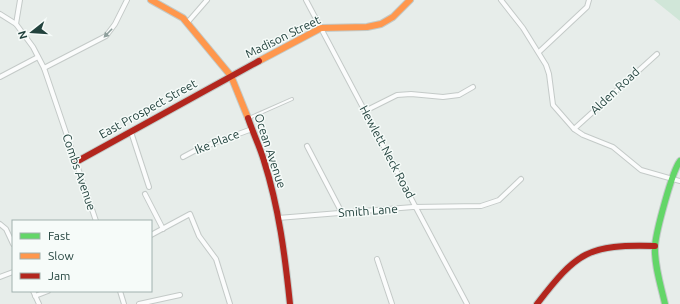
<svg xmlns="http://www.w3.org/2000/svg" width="680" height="304" font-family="Ubuntu,sans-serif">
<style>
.green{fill:#d0e6d8}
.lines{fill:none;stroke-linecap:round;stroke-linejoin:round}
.lane-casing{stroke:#c4cac8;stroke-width:4}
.street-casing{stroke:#c4cac8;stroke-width:6}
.fast-casing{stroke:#c2cac8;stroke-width:8}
.slow-casing{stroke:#c2cac8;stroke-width:8}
.jam-casing{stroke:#c2cac8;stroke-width:8}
.lane{stroke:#fbfcfc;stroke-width:2}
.street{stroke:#fbfcfc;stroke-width:4}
.fast{stroke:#63d668;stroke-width:6}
.slow{stroke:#ff974d;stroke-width:6}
.jam{stroke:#b3261e;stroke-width:6}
.oneway{fill:#8e9f9c}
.labels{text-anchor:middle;stroke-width:3;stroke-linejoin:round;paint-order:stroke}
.street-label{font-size:12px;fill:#22423d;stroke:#f6fbf9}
</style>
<rect width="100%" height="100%" fill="#e7edea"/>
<polygon class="green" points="654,0 680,0 680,21"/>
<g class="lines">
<g class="lane-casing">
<polyline id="lane" points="249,118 292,99"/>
</g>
<g class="street-casing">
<g id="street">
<polyline points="306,0 467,304"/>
<polyline points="501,0 523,28 546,65 549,74 553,105 574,129 583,135 613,147 641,170 680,181"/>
<polyline points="0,14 16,24 33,47 44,68 96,221"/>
<polyline points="187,23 207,0"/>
<polyline points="16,24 20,0"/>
<polyline points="539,52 587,7 589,0"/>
<polyline points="44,68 106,36 115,24 127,0"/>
<polyline points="0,77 38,57"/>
<polyline points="365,111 397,95 411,94 443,97 459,95 473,87"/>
<polyline points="574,129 657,54"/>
<polyline points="131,132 149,187"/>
<polyline points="307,146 342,213"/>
<polyline points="183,157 198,149 252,129"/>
<polyline points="145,194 163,229"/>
<polyline points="278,218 413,207 481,206 499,200 521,179"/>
<polyline points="0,224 6,229 13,244"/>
<polyline points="151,235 190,214 199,236 216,259 230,304"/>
<polyline points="377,259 392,304"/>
<polyline points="0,277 13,272"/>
<polyline points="33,291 39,304"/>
<polyline points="120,291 124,304"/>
<polyline points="35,296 48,291"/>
<polyline points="139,304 180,295"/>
</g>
</g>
<g class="fast-casing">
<path id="fast" d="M 665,304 C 661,286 654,265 655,246 C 656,232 672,171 680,161"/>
</g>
<g class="slow-casing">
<g id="slow">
<polyline points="151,0 183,18 231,76 248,118"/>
<polyline points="259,61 321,28 367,27 381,24 393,17 410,0"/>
</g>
</g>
<g class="jam-casing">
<g id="jam">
<path d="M 248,118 C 253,133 260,147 264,161 C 279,208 285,256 290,304"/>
<polyline points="76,162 259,61"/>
<path d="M 537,304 C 577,252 588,244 655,246"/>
</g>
</g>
<use href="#lane" class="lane"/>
<use href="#street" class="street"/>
<use href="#fast" class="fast"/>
<use href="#slow" class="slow"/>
<use href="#jam" class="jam"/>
</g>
<defs><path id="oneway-solid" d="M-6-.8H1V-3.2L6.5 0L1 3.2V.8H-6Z"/></defs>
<use class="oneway" href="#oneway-solid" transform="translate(108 33) rotate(134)"/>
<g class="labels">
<g class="street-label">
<text transform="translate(283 37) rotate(-26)" y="4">Madison Street</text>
<text transform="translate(615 91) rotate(-43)" y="4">Alden Road</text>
<text transform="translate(148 109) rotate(-29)" y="4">East Prospect Street</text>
<text transform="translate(217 142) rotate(-22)" y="4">Ike Place</text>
<text transform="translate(270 151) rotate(72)" y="4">Ocean Avenue</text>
<text transform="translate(387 152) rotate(62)" y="4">Hewlett Neck Road</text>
<text transform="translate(79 172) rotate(71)" y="4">Combs Avenue</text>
<text transform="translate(368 211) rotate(-4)" y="4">Smith Lane</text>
</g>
</g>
<rect x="12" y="220" width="140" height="72" fill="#f6fbf9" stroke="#a1b1ae"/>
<rect x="20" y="233" width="20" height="6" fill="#63d668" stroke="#a1b1ae"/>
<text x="48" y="240" font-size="12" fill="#22423d">Fast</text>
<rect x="20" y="253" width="20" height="6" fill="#ff974d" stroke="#a1b1ae"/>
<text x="48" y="260" font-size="12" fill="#22423d">Slow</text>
<rect x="20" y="273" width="20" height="6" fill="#b3261e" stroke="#a1b1ae"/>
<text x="48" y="280" font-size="12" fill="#22423d">Jam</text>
<g transform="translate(32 32) rotate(253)" stroke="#f6fbf9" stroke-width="3" paint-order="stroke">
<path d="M0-3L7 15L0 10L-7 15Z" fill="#22423d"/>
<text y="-6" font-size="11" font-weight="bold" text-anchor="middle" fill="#22423d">N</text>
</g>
</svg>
